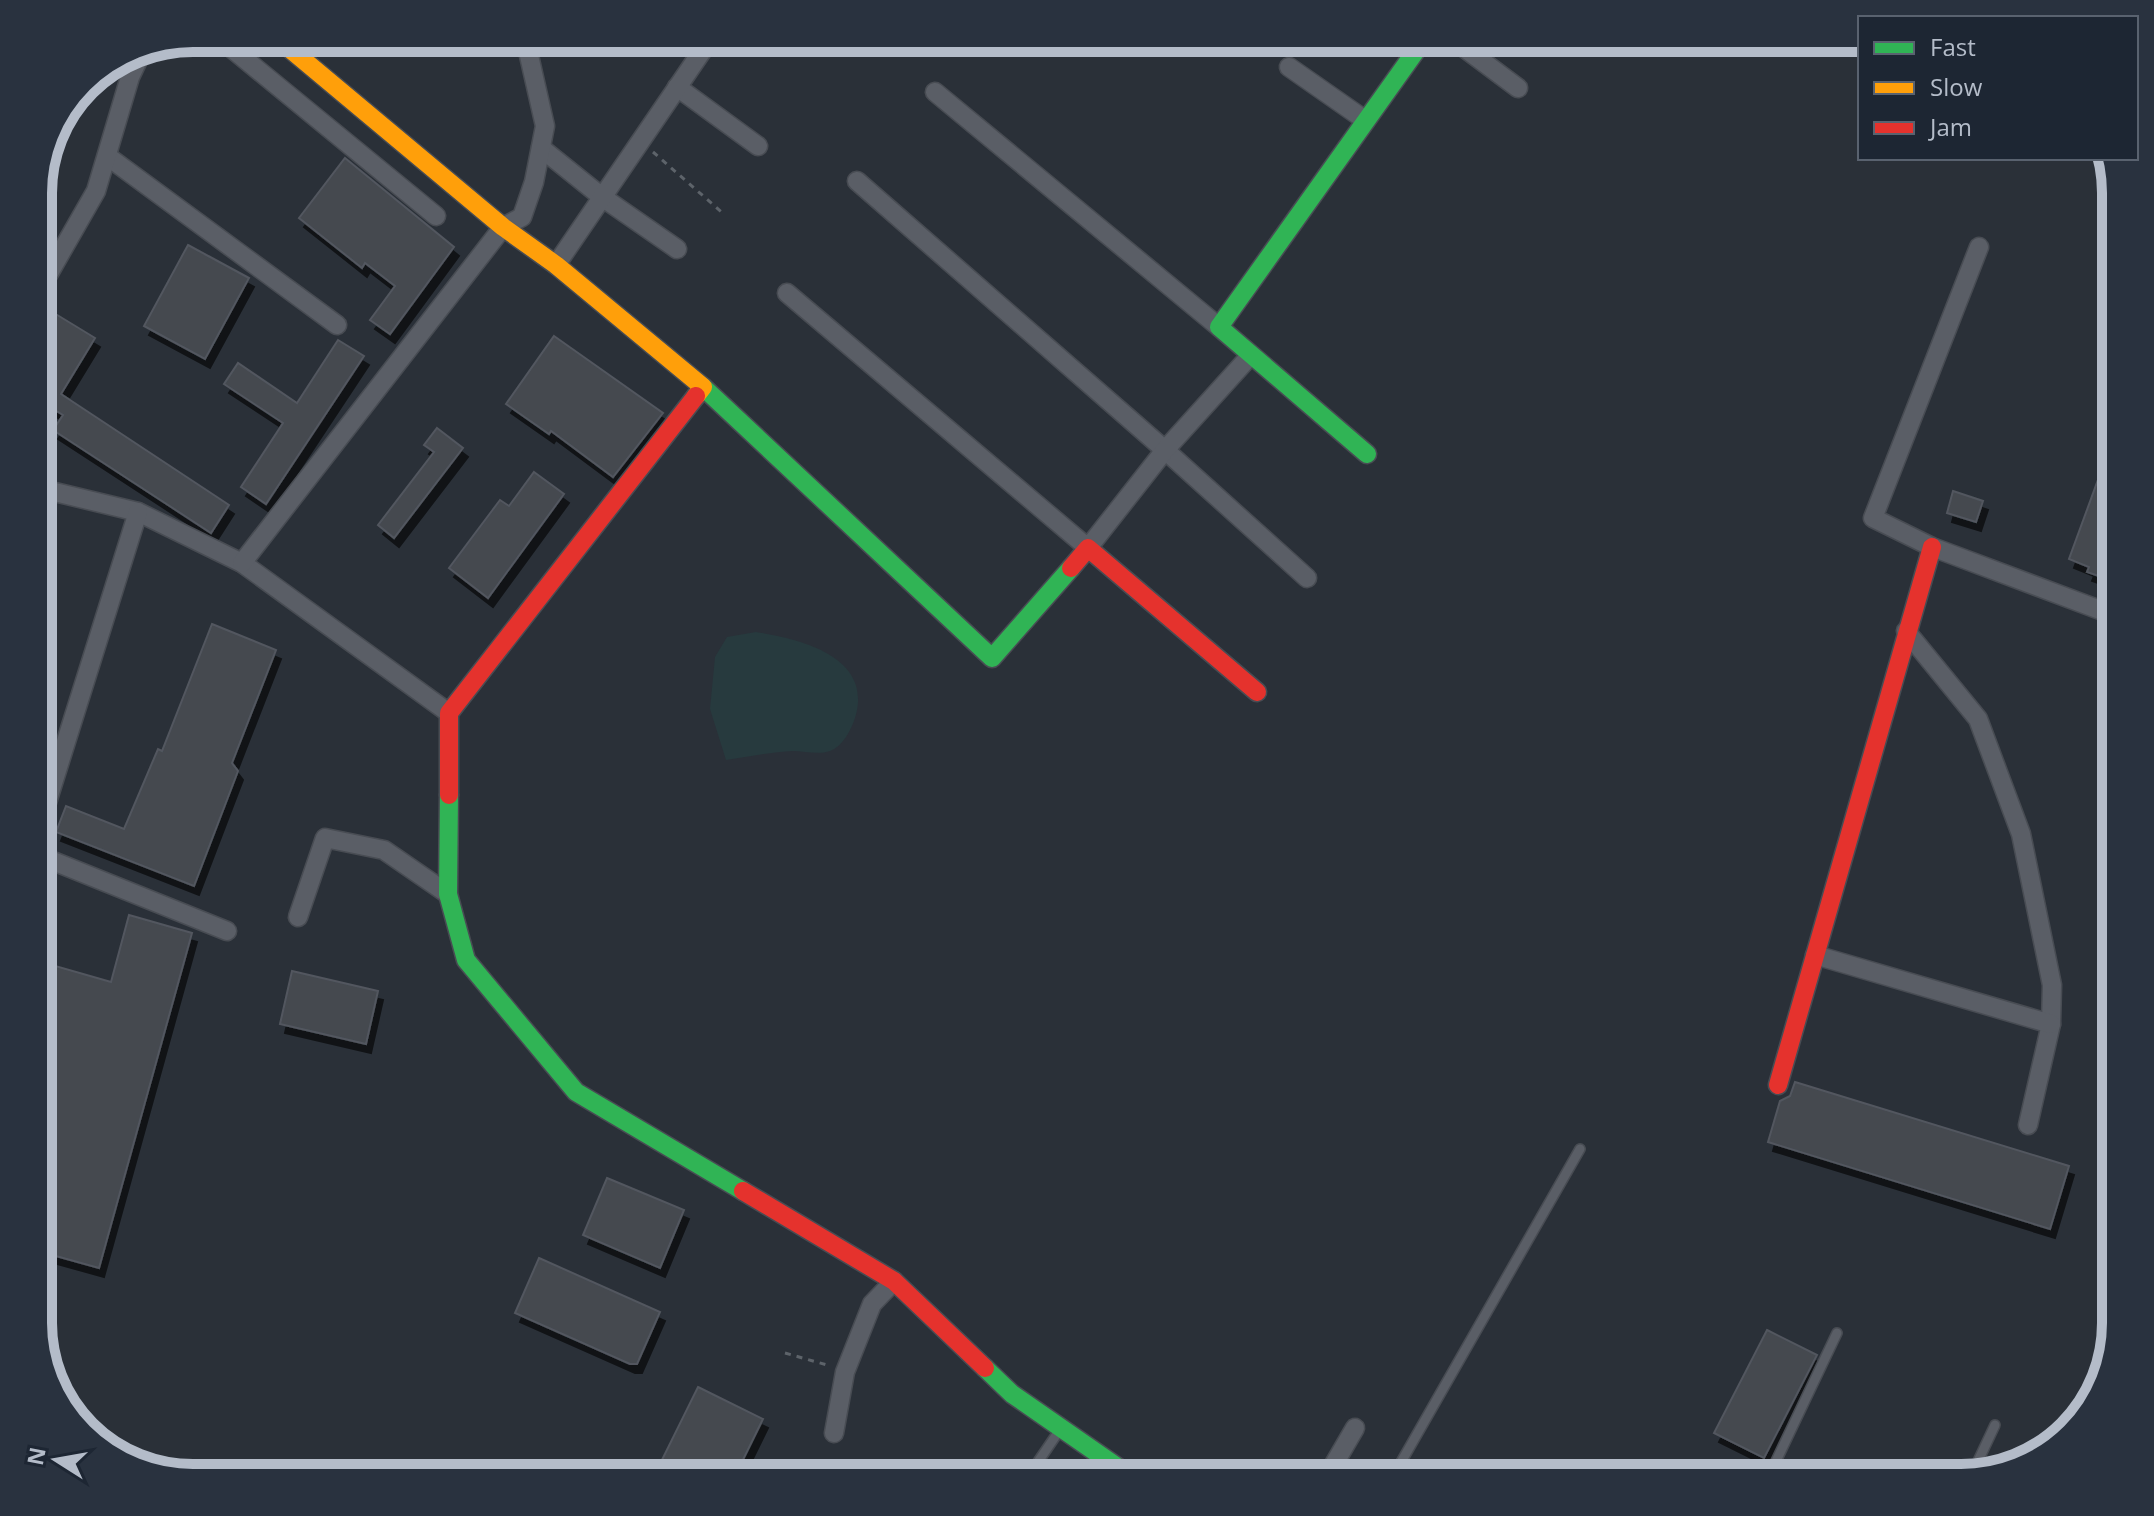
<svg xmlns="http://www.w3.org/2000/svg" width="2154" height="1516" font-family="'Open Sans',sans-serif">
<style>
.green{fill:#273a3e}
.building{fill:#444950;stroke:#52575f;stroke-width:2;filter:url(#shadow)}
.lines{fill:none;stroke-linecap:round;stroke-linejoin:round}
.lane-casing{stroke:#484c53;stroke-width:12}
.street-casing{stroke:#484c53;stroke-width:21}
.fast-casing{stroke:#484c53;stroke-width:21}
.slow-casing{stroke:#484c53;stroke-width:21}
.jam-casing{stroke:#484c53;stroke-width:21}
.path{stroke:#5d636a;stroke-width:3;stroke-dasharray:6 6;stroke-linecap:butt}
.lane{stroke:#5a5e66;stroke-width:9}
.street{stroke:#5a5e66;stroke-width:18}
.fast{stroke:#30b455;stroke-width:18}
.slow{stroke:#ff9f0a;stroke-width:18}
.jam{stroke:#e5322d;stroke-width:18}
.rim{fill:none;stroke:#b4bcc9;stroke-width:10}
</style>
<defs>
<filter id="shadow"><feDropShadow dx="5" dy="9" stdDeviation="0" flood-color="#0009"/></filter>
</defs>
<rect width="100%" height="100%" fill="#2a3038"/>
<path class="green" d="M 756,632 C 801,639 874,657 855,718 C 851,730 843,746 830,751 C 819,755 804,751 793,751 C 771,752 748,757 726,760 L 710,709 L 715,657 L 727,637 Z"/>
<g class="building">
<polygon points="345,158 454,247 390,334 370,320 395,286 365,263 362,268 299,218"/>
<polygon points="188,245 249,278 205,359 144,326"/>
<polygon points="49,310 95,338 61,394 229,505 211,533 53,430 63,415 38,400 38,326"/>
<polygon points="554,336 663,413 613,477 551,431 549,434 506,404"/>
<polygon points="338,340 364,356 266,504 241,487 283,423 224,384 238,363 297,403"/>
<polygon points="437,428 463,448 394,538 378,525 434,452 424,445"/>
<polygon points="2114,436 2116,436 2116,582 2087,572 2089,567 2069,559"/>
<polygon points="534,472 564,494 488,598 449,568 500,500 509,506"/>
<polygon points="1953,491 1983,501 1976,522 1947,513"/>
<polygon points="212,624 276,650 232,763 238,771 194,886 56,832 66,806 124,829 158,749 162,751"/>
<polygon points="129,915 192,933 99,1268 38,1251 47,1216 38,1215 38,961 111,982"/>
<polygon points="292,971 378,991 366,1044 280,1024"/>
<polygon points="1795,1082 2069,1166 2050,1229 1768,1142 1780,1101 1790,1096"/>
<polygon points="607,1178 684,1210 660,1268 583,1235"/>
<polygon points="539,1258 660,1312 637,1364 630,1364 515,1313"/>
<polygon points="1767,1330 1817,1355 1764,1458 1714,1433"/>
<polygon points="698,1387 763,1419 734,1478 653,1478"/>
</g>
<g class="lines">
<g class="lane-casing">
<g id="lane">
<polyline points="1971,1476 1995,1425"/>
<polyline points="1027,1478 1059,1431"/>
<polyline points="1392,1478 1580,1149"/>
<polyline points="1768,1478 1837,1333"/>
</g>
</g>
<g class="street-casing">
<g id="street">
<polyline points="219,38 436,216"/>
<polyline points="1451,38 1518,88"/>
<polyline points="1289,67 1365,120"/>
<polyline points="677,87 758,146"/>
<polyline points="935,92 1219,327"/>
<polyline points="541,148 602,197 677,249"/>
<polyline points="107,156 337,325"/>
<polyline points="857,181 1165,450 1307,578"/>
<polyline points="1979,247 1873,518 1932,547 2116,616"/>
<polyline points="556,265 711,38"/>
<polyline points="38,279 48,275 96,191 130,77 139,58"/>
<polyline points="787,293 1088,548 1165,450 1250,356"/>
<polyline points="38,488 138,512 242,563 449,713"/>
<polyline points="242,563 503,227 522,217 534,182 545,126 525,38"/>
<polyline points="1906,631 1978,719 2021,834 2052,985 2051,1024 2028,1125"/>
<polyline points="38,831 138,512"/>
<polyline points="38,855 227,931"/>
<polyline points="298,917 325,838 384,850 448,894"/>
<polyline points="1815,955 2051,1024"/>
<polyline points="834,1433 845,1372 872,1304 894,1281"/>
<polyline points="1326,1478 1355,1428"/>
</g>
</g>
<g class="fast-casing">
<g id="fast">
<polyline points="703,387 992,658 1071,568"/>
<polyline points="1367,454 1219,327 1425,38"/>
<polyline points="449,795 448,894 466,960 576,1092 743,1191"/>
<polyline points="985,1368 1012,1394 1133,1478"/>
</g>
</g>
<g class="slow-casing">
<polyline id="slow" points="277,38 503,227 556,265 703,387 696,396"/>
</g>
<g class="jam-casing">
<g id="jam">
<polyline points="1071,568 1088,548 1257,692"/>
<polyline points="449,795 449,713 696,396"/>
<polyline points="1778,1085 1932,547"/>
<polyline points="743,1191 894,1281 985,1368"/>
</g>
</g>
<g class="path">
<polyline points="653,152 725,215"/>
<polyline points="785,1353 827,1365"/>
</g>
<use href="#lane" class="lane"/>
<use href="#street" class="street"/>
<use href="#fast" class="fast"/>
<use href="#slow" class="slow"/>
<use href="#jam" class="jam"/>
</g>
<path d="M0 0H2154V1516H0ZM193 52H1961A141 141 0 0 1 2102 193V1323A141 141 0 0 1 1961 1464H193A141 141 0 0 1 52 1323V193A141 141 0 0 1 193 52Z" fill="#29323f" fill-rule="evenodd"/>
<path class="rim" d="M193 52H1961A141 141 0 0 1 2102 193V1323A141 141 0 0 1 1961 1464H193A141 141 0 0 1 52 1323V193A141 141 0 0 1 193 52Z"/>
<rect x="1858" y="16" width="280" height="144" fill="#1d2633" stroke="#59626f" stroke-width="2"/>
<rect x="1874" y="42" width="40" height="12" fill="#30b455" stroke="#59626f" stroke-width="2"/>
<text x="1930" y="56" font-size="24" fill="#b4bcc9">Fast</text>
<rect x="1874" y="82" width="40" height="12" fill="#ff9f0a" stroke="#59626f" stroke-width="2"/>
<text x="1930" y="96" font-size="24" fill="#b4bcc9">Slow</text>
<rect x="1874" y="122" width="40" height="12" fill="#e5322d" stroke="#59626f" stroke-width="2"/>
<text x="1930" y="136" font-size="24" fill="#b4bcc9">Jam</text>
<g transform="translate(56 1460) rotate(281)" stroke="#1d2633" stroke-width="6" paint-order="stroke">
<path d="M0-6L14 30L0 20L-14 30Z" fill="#b4bcc9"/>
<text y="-12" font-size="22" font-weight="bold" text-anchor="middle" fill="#b4bcc9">N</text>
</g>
</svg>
